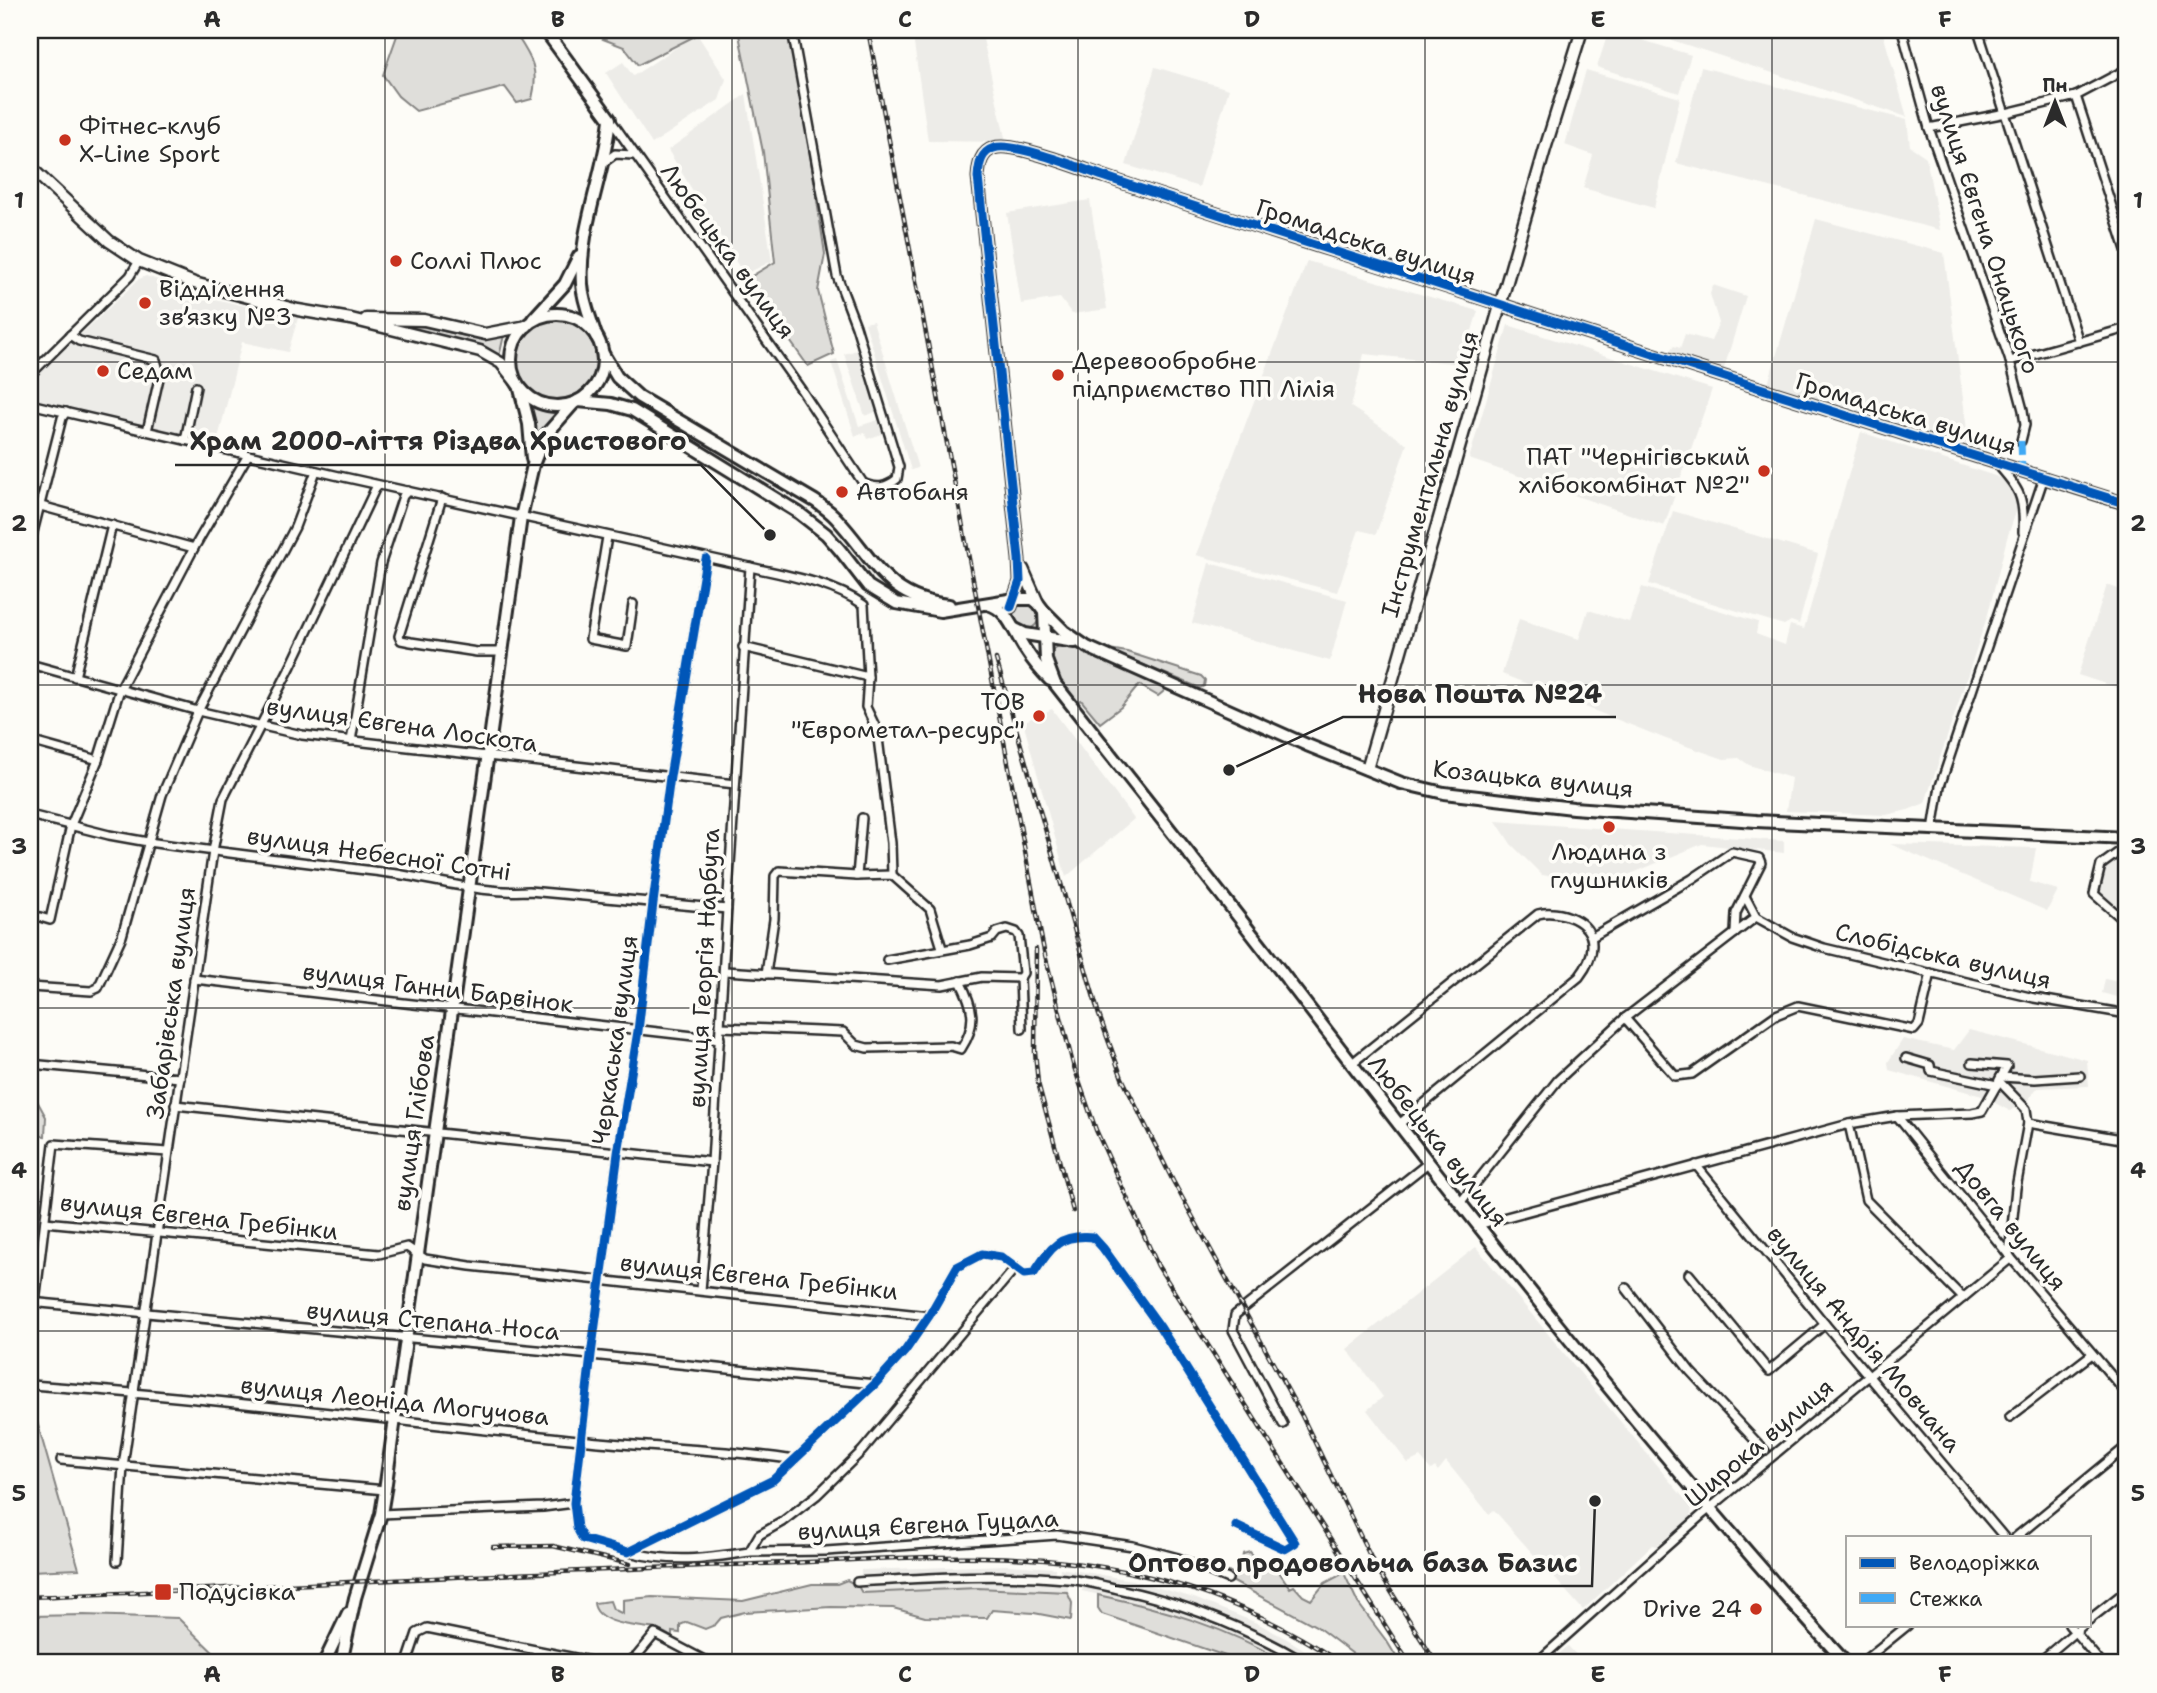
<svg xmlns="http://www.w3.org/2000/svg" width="2157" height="1693" font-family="'Shantell Sans',sans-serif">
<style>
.built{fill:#edece8}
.green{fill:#dfdeda;stroke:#858482;stroke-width:2}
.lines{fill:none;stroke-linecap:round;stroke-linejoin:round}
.minor-casing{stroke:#2b2b2b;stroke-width:12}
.tertiary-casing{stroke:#2b2b2b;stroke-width:15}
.secondary-casing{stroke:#2b2b2b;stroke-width:16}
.minor{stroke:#fdfcf7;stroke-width:7}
.tertiary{stroke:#fdfcf7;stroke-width:10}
.secondary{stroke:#fdfcf7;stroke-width:10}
.rail-casing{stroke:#2b2b2b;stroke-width:4.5}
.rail{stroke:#fdfcf7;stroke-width:2;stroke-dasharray:5;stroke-linecap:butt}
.quiet{stroke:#3fa9f5;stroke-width:7;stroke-dasharray:14 7;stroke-linecap:butt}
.cycleway-casing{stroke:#fdfcf7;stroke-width:13}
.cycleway{stroke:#0057b8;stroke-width:9}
.grid{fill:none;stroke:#2b2b2b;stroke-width:2;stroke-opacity:0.55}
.poi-dot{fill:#c8321e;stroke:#fdfcf7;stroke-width:2.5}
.labels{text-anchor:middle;stroke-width:7;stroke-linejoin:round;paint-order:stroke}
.poi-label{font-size:24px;fill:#2b2b2b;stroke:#fdfcf7;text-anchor:start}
.street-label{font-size:24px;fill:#2b2b2b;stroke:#fdfcf7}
.leader{fill:none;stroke:#2b2b2b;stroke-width:2.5}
.callout-dot{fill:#2b2b2b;stroke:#fdfcf7;stroke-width:2.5}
.callout-label{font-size:26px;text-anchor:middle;font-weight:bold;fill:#2b2b2b;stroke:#fdfcf7;stroke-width:7;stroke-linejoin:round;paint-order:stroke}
.neatline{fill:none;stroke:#2b2b2b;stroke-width:2.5}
.grid-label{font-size:23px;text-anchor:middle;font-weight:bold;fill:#2b2b2b}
</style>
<rect width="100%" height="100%" fill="#fdfcf7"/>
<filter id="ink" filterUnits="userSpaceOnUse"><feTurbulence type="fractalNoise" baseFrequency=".0143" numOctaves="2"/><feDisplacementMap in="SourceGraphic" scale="14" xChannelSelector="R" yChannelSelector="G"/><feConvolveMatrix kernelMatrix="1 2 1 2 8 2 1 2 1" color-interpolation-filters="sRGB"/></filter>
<g filter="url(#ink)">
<g class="built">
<polygon points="912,30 981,30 1006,142 928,141"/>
<polygon points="1609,30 1691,55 1679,93 1597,67"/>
<polygon points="1641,30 1882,30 1907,117"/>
<polygon points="697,34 726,79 719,100 652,144 606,73 623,62 633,76"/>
<polygon points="1155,67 1229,89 1199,187 1126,165"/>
<polygon points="1701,67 1907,120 1910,146 1926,157 1940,230 1676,163"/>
<polygon points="1586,70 1680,98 1654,208 1583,188 1593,155 1565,145"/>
<polygon points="746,94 772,261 744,275 668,150"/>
<polygon points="1090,200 1107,309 1072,314 1060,298 1021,304 1007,213"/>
<polygon points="1816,219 1944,253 1969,445 1768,384"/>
<polygon points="1307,261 1478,311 1462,364 1364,354 1351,407 1407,444 1376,534 1359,530 1337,592 1196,555"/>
<polygon points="146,276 215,299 298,318 288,352 242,342 217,443 32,399 30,396 30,383 139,279"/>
<polygon points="1713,285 1746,296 1723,372 1668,354 1674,346 1680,348 1685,334 1711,341 1719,323 1710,294"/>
<polygon points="873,321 918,468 911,470 865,323"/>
<polygon points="1508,325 1712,389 1664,526 1469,459"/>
<polygon points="857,350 878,411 865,416 844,354"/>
<polygon points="837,360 859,426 878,420 882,434 867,439 865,433 855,436 831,362"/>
<polygon points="1861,432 2007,480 2016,497 2016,512 2007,538 1988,614 1925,803 1908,810 1886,815 1786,811 1791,778 1749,765 1739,758 1724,759 1666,739 1502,674 1519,619 1579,639 1588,610 1629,622 1642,587 1758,622 1756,634 1785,645 1790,625 1804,629"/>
<polygon points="1673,511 1818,554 1799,624 1791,621 1784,625 1649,584"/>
<polygon points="1209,563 1347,600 1330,661 1192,623"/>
<polygon points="2107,585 2127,592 2127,691 2078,675"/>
<polygon points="1052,709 1134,819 1066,877 1023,722"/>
<polygon points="1496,821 1784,841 1784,853 1702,844 1614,881 1588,882 1542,875 1511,844"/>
<polygon points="1890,844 2036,848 2030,882 2058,890 2047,911"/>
<polygon points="2127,850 2127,917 2100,892 2106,867"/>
<polygon points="2105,979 2127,984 2127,1000 2102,993"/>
<polygon points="1969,1030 2087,1060 2089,1086 2037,1088 2028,1100 2010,1111 1982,1096 1889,1070 1888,1062 1903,1039 1954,1050"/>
<polygon points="1476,1247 1692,1508 1691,1518 1656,1546 1652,1545 1583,1610 1494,1510 1489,1514 1446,1461 1438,1471 1435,1467 1431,1470 1420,1457 1408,1463 1367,1410 1383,1397 1347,1349"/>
<polygon points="1008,1565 1055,1568 1055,1575 1006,1573 861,1579 861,1570"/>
<polygon points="1060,1568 1132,1580 1194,1598 1257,1623 1287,1639 1326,1663 1312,1663 1252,1630 1190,1605 1129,1588 1059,1575"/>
<polygon points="977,1579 1068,1583 1068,1592 978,1588 862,1593 862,1584"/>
<polygon points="1084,1584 1157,1600 1231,1627 1301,1663 1286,1663 1234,1635 1157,1608 1082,1591"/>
<polygon points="1568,1646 1584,1663 1548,1663 1552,1660"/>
</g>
<g class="green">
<path d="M 399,30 L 513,30 C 530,56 540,67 532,99 L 517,103 L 505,87 L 416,111 L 398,96 L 383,75 Z"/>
<polygon points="610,30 698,30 695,36 638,65 624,47 603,39"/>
<polygon points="738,30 788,30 807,134 825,254 818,291 834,354 808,366 763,303 742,282 775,262 763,152"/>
<circle cx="556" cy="360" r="40"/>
<polygon points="407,323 483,340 504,335 499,357 483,346 406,327 405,325"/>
<polygon points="530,406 552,412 562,412 542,436 536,435"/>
<circle cx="1026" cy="616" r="13"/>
<path d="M 1068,644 L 1163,685 L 1164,691 L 1158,696 L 1139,685 L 1121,707 L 1100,723 L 1081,700 L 1077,702 C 1066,689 1028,648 1068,644 Z"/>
<path d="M 1115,650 L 1127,652 L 1201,676 L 1205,680 L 1204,686 L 1200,688 C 1172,676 1144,666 1116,653 Z"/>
<polygon points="30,1088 46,1117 45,1136 30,1134"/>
<polygon points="30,1397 79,1569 30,1571"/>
<polygon points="1250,1552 1260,1564 1265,1561 1275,1566 1290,1588 1294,1586 1303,1596 1311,1600 1325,1583 1344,1573 1358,1603 1388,1643 1400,1663 1365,1663 1316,1626 1228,1579 1227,1572 1233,1573 1241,1566 1243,1554"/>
<path d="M 847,1580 L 858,1586 L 862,1593 L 978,1588 L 1067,1592 L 1072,1603 L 1071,1620 L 1034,1613 L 992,1610 L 987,1618 L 925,1617 L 893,1608 L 831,1607 L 745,1612 L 721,1618 L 715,1625 L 705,1629 L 687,1622 L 680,1625 L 680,1633 L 672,1632 L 672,1637 C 667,1634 661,1631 656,1629 C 640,1626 596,1625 594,1603 L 610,1601 L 613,1609 L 623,1614 L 623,1600 L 652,1597 L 743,1601 L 812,1584 L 837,1584 Z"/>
<path d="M 1098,1595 C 1164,1609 1229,1628 1286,1663 L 1246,1663 L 1102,1614 L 1098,1608 Z"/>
<polygon points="84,1615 178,1618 224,1663 30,1663 30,1616"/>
</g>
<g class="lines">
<g class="minor-casing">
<g id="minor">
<polyline points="1902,30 1929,128 2010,361 2023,410 2025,425 2021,441"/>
<polyline points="1978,30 2079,342"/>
<polyline points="2076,96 2127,253"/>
<path d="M 610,119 L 802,391 L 863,483 C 876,489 886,488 897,479 L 899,467 L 856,326 L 837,276 L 792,30"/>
<polyline points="1929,128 2006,113 2076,96 2127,69"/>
<polyline points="603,163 615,154 633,155"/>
<polyline points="70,335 79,341 156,360 160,374 147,431"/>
<polyline points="2010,361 2127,328"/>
<polyline points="30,375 130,276 139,261"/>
<path d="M 30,404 L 339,476 L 750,567 C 789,576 831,582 864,605 L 868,677 L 866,707 L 877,730 L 891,843 L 892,875"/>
<polyline points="185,440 196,387"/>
<path d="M 1996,463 C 2019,488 2025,497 2023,532"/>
<polyline points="442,498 399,636 401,640 411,642 477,652 501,652"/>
<polyline points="30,503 194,548"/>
<polyline points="607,537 590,639 627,646 633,604"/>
<polyline points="30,544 62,418 66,412"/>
<path d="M 706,559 L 670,777 L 653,903 L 638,1031 L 618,1153 L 591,1355 L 574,1503 L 577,1528 L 583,1539 L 628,1552 L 773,1480 L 875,1384 L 905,1351 L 929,1316 L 957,1267 L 982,1254 L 1001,1257 L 1024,1274 L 1034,1273 C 1051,1247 1059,1234 1093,1237 L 1103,1248 L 1160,1327 L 1295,1543 L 1285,1549 L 1236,1526"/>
<polyline points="743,647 868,677"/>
<polyline points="30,664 198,711 302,735 735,784"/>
<polyline points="75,677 112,525"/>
<polyline points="30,741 98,760"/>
<polyline points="351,741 381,563 403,496 408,491"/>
<path d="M 30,815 L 109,835 L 148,842 C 231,854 314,863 397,874 C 441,881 484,894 529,891 L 727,909"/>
<polyline points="1933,830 1940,786 2044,477"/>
<polyline points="2127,846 2101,865 2094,894 2127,923"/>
<polyline points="857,876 862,818"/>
<polyline points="1745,896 1756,917 1792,937 1824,948 2034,998 2127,1014"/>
<polyline points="30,914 50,920 71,825 98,760 120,689 194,548 248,455"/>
<polyline points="1592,937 1692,879 1732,852 1759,858 1761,863 1736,913 1735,933"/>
<polyline points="887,960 970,945 992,938 997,932 1007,929 1016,932 1019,936 1023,973 1020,978"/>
<polyline points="725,971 942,985 982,977 1020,978 1022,1029"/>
<polyline points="766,974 774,919 775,876 779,871 857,876 892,875 930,909 942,948"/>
<polyline points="194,979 720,1039"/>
<polyline points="30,987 91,991 98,988 122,936 162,795 198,711 295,527 316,471"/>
<polyline points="1625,1018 1675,1076 1692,1074 1776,1015 1798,1006 1914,1030 1919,1024 1931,973"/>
<path d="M 721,1027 L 843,1032 L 856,1045 L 867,1048 L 951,1046 L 961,1049 C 978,1023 973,1006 960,981"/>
<polyline points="1906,1058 1930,1065 1931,1071 1997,1085"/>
<polyline points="1972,1063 2007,1066 1999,1080"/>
<polyline points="30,1064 180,1078"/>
<path d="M 1351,1064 L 1538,914 C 1559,909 1593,920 1592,946 C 1592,958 1586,968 1579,977 L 1398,1125"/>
<polyline points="2001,1077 2035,1079 2080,1076"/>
<polyline points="175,1105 712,1162"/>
<polyline points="1897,1116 1972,1113 1982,1111 1999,1081 2026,1109 2028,1123 2016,1188 2009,1255"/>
<polyline points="2028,1123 2127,1140"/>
<polyline points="1849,1124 1866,1200 1963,1298"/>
<polyline points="1696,1165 1825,1324 2004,1537"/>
<polyline points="1460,1203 1558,1080 1625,1018 1756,917"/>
<polyline points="45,1222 379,1254 407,1247 425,1259 470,1266 929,1316"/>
<polyline points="1477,1225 1849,1124 1897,1116 2011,1258 2127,1394"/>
<polyline points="1689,1274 1769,1371 1825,1324"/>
<polyline points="1626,1288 1690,1371 1765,1451"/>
<polyline points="701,1290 712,1162 727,909 750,567"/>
<polyline points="30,1302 591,1355 875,1384"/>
<polyline points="35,1302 54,1144 168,1152"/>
<path d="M 32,1385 C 215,1398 397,1421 579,1440 C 651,1448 724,1449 795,1460"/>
<polyline points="2010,1417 2092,1354"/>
<polyline points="1283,1424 1233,1330 1235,1315 1428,1163"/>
<polyline points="61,1460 385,1490"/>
<polyline points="381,1514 543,1507 574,1503"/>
<polyline points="2016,1537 2127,1446"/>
<path d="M 628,1552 C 673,1563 704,1559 749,1552 L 759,1535 L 782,1522 L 817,1495 L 862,1451 L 1016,1267"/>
<polyline points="749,1552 826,1551 1057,1535 1133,1546 1178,1558 1228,1579"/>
<polyline points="117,1561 123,1466 213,851 223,799 291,666 377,485"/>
<path d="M 857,1582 C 926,1578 997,1573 1066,1579 C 1083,1580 1101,1585 1118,1589 C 1186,1603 1247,1628 1306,1663"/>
<polyline points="2089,1620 2127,1590"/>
<polyline points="2069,1625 2101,1663"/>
<polyline points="636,1657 650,1663"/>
<polyline points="407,1663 417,1633 427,1628 600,1663"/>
<polyline points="536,1663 539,1651"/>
<polyline points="624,1663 636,1657 655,1634 710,1663"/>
<polyline points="899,1663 1055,1663"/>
<polyline points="1536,1663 1703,1514 2011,1258"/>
<polyline points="1861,1663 1908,1625"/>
<polyline points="2038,1663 2083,1625"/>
</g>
</g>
<g class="tertiary-casing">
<g id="tertiary">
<polyline points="30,167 109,241 139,261 194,283 298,310 351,319 480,351 501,363 517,383"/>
<polyline points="366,319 424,320 485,334 527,326"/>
<polyline points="1023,569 1038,603"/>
<path d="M 1011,607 L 1020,581 L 1019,559 L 978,177 C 979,164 981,152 994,148 C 1013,141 1085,170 1106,177 C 1237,222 1368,261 1499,304 C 1708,373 1918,438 2127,504"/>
<polyline points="1367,769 1545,149 1582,30"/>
</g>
</g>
<g class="secondary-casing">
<g id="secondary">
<path d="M 545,30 L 610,119 C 605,173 578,230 582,284 C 583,302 591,319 596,336"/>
<circle cx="557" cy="360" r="46"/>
<polyline points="533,319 565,284 579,256"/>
<path d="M 602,352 L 617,377 L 639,397 L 815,501 C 822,506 830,511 836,518 C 874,558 885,599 949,605"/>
<polyline points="520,389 529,424 532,459"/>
<path d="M 578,401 L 611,404 L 632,410 L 799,513 L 826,534 L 840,550 L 868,586 L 896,603 L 940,611 L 1015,599 L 1033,599 L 1038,603 L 1044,611 L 1046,660 L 1055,684 C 1132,782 1210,879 1286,978 C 1465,1212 1648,1445 1846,1663"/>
<path d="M 987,604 C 1008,608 1014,633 1025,649 C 1032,660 1041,671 1050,680"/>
<polyline points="1044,611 1064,631 1087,647 1307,745 1401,783 1444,793 1573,808 1756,821 2127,838"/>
<polyline points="1013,628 1025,634 1075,642"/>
<polyline points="324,1663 348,1613"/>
<polyline points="341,1663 355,1598 381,1514 385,1490 521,517 533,465 544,437 574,403"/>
</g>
</g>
<use href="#minor" class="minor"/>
<use href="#tertiary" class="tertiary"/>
<use href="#secondary" class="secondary"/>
<g class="rail-casing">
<g id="rail">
<polyline points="868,30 1044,951 1073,1064 1096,1130 1158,1266 1409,1663"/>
<polyline points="996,659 1099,1015 1122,1078 1173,1181 1302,1416 1375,1566 1436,1663"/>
<polyline points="1036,949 1035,1052 1038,1083 1073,1211"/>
<polyline points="493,1547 553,1546 630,1564"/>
<path d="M 30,1597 C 273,1587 516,1572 759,1564 C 882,1560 1012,1546 1133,1573 C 1207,1589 1278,1621 1341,1663"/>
</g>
</g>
<use href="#rail" class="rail"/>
<polyline class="quiet" points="2021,441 2022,469"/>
<g class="cycleway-casing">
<g id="cycleway">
<path d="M 706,559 L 670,777 L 653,903 L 638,1031 L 618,1153 L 591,1355 L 574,1503 L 577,1528 L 583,1539 L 628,1552 L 773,1480 L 875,1384 L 905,1351 L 929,1316 L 957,1267 L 982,1254 L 1001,1257 L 1024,1274 L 1034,1273 C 1051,1247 1059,1234 1093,1237 L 1103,1248 L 1160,1327 L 1295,1543 L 1285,1549 L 1236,1526"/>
<path d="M 1011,607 L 1020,581 L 1019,559 L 978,177 C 979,164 981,152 994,148 C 1013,141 1085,170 1106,177 C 1237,222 1368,261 1499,304 C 1708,373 1918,438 2127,504"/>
</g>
</g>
<use href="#cycleway" class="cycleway"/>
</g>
</g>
<path class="grid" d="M 385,30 L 385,1663M 732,30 L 732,1663M 1078,30 L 1078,1663M 1425,30 L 1425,1663M 1772,30 L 1772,1663M 30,362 L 2127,362M 30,685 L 2127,685M 30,1008 L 2127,1008M 30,1331 L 2127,1331"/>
<g class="poi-dot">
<circle cx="65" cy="140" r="7"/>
<circle cx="396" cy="261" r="7"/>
<circle cx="145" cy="303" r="7"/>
<circle cx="103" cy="371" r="7"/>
<circle cx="1058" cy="375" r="7"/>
<circle cx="1764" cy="471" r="7"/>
<circle cx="842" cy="492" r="7"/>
<circle cx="1039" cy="716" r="7"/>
<circle cx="1609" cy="827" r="7"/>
<rect x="154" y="1583" width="18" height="18" rx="3.5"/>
<circle cx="1756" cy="1609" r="7"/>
</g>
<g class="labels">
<g class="poi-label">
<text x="79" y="134">Фітнес-клуб<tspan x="79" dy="28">X-Line Sport</tspan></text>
<text x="410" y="269">Соллі Плюс</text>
<text x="159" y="297">Відділення<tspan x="159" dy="28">зв’язку №3</tspan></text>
<text x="1072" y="369">Деревообробне<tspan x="1072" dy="28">підприємство ПП Лілія</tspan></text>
<text x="117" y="379">Седам</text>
<text x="1750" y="465" text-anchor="end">ПАТ "Чернігівський<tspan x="1750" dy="28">хлібокомбінат №2"</tspan></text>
<text x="856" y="500">Автобаня</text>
<text x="1025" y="710" text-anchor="end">ТОВ<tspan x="1025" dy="28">"Еврометал-ресурс"</tspan></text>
<text x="1609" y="860" text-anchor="middle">Людина з<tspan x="1609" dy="28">глушників</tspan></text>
<text x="179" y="1600">Подусівка</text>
<text x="1742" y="1617" text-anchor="end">Drive 24</text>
</g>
<g class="street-label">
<text transform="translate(1985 229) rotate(72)" y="8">вулиця Євгена Онацького</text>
<text transform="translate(1366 242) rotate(18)" y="8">Громадська вулиця</text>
<text transform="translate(728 251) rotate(54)" y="8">Любецька вулиця</text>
<text transform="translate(1906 414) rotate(17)" y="8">Громадська вулиця</text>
<text transform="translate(1430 474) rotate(-74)" y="8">Інструментальна вулиця</text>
<text transform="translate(402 725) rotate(8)" y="8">вулиця Євгена Лоскота</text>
<text transform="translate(1533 779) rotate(6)" y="8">Козацька вулиця</text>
<text transform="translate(379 854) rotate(8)" y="8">вулиця Небесної Сотні</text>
<text transform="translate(1943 956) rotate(13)" y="8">Слобідська вулиця</text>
<text transform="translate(704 968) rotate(-87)" y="8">вулиця Георгія Нарбута</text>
<text transform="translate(438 988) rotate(7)" y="8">вулиця Ганни Барвінок</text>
<text transform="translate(171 1003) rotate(-82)" y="8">Забарівська вулиця</text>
<text transform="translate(615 1040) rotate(-82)" y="8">Черкаська вулиця</text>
<text transform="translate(414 1123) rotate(-82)" y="8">вулиця Глібова</text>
<text transform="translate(1438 1141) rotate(52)" y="8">Любецька вулиця</text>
<text transform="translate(199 1217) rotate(6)" y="8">вулиця Євгена Гребінки</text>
<text transform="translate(2011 1225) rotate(51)" y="8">Довга вулиця</text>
<text transform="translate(759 1277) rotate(6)" y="8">вулиця Євгена Гребінки</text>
<text transform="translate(433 1321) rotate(5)" y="8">вулиця Степана Носа</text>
<text transform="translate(1864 1339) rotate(50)" y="8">вулиця Андрія Мовчана</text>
<text transform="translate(395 1401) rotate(6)" y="8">вулиця Леоніда Могучова</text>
<text transform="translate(1759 1443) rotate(-40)" y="8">Широка вулиця</text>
<text transform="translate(928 1525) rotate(-3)" y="8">вулиця Євгена Гуцала</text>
</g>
</g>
<path class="leader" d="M770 535L701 465H175M1229 770L1343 717H1616M1595 1501L1592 1586H1115"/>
<g class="callout-dot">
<circle cx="770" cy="535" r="7"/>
<circle cx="1229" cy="770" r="7"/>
<circle cx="1595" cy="1501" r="7"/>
</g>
<g class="callout-label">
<text x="438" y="450">Храм 2000-ліття Різдва Христового</text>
<text x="1480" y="703">Нова Пошта №24</text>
<text x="1353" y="1572">Оптово продовольча база Базис</text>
</g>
<rect width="2157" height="1693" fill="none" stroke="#fdfcf7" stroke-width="77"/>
<rect x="1846" y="1536" width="245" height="91" fill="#fdfcf7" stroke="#a9a8a5" stroke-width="2"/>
<rect x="1860" y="1558" width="35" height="10" fill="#0057b8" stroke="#a9a8a5" stroke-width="2"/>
<text x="1909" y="1570" font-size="21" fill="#2b2b2b">Велодоріжка</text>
<rect x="1860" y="1593" width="35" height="10" fill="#3fa9f5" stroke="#a9a8a5" stroke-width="2"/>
<text x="1909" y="1606" font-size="21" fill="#2b2b2b">Стежка</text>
<g transform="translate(2055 102)" stroke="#fdfcf7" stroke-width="5" paint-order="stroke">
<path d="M0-5L12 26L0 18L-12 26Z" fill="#2b2b2b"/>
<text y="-10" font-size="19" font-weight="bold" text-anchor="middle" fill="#2b2b2b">Пн</text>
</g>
<rect x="38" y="38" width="2080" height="1616" class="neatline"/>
<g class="grid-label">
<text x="212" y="27">A</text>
<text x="558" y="27">B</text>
<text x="905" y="27">C</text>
<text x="1252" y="27">D</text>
<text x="1598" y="27">E</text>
<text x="1945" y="27">F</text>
<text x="19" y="208">1</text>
<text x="2138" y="208">1</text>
<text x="19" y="531">2</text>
<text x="2138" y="531">2</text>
<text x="19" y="854">3</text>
<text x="2138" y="854">3</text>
<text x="19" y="1178">4</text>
<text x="2138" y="1178">4</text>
<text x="19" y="1501">5</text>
<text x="2138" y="1501">5</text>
<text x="212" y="1682">A</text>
<text x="558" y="1682">B</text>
<text x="905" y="1682">C</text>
<text x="1252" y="1682">D</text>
<text x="1598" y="1682">E</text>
<text x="1945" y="1682">F</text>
</g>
</svg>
